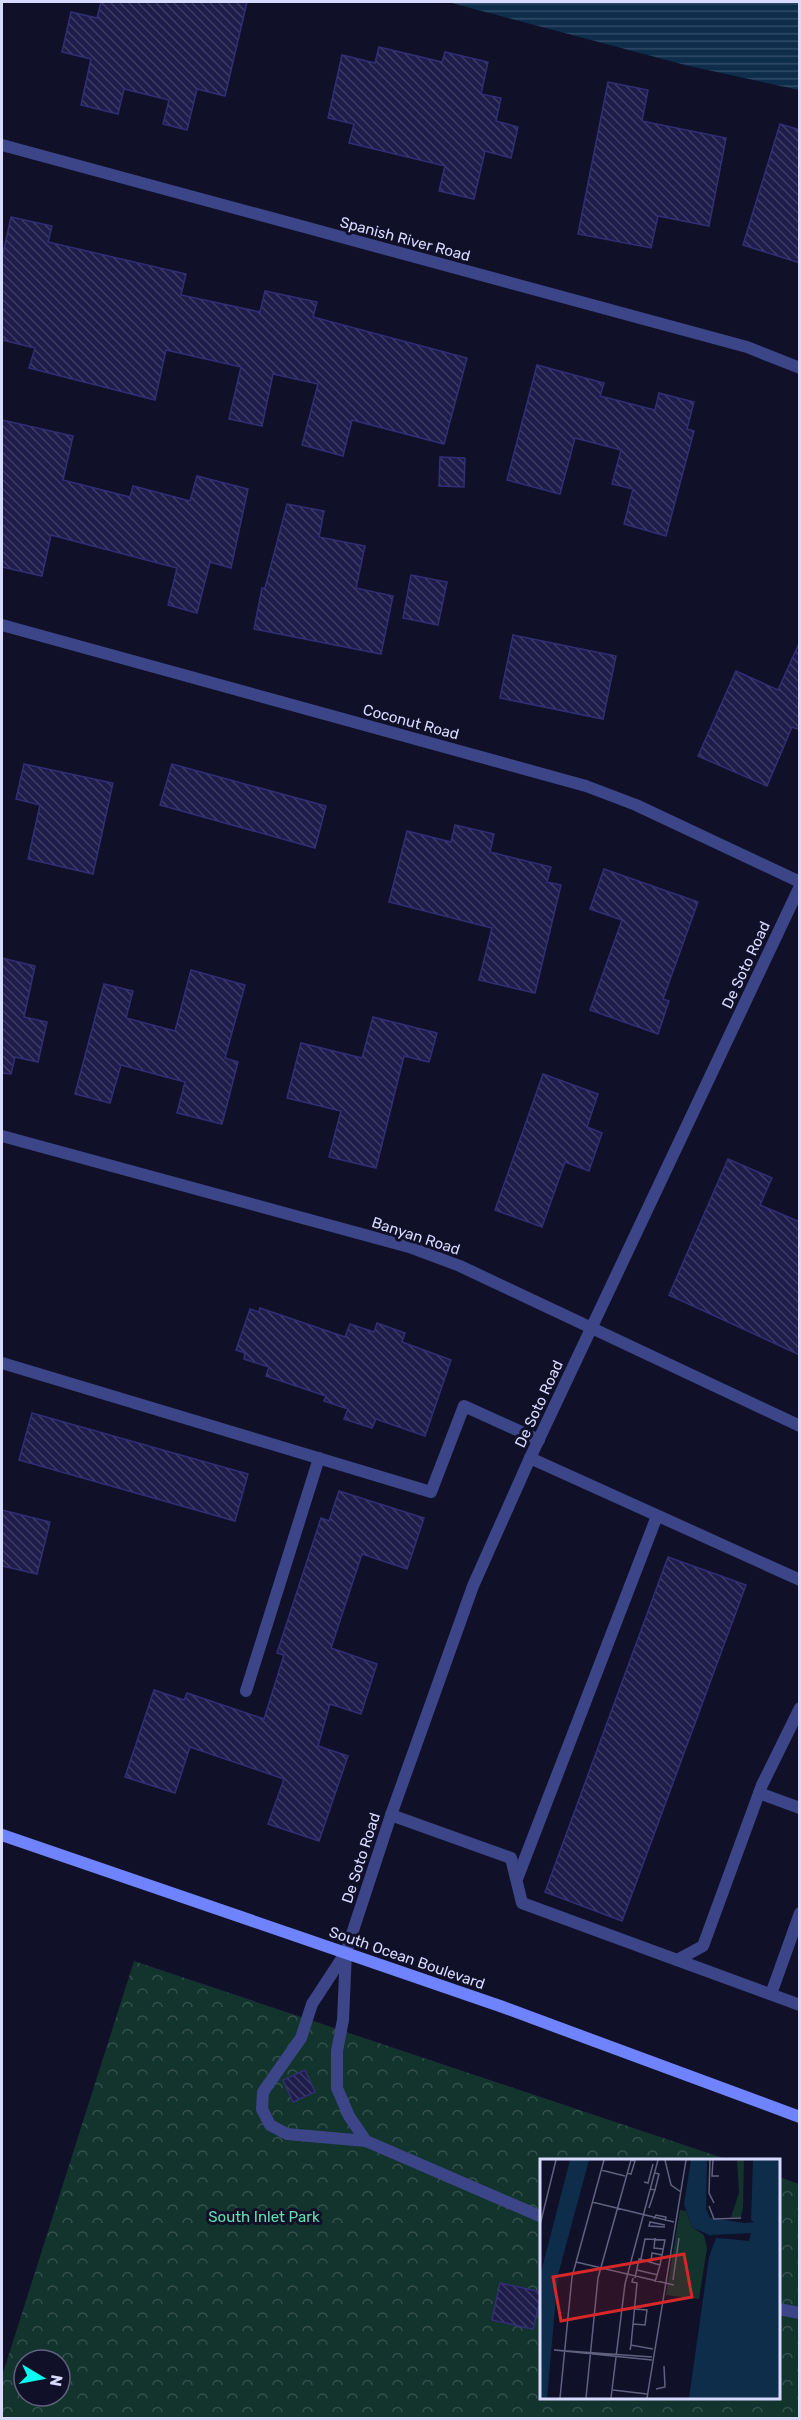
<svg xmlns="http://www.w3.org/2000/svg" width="801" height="2420" font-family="Rubik,sans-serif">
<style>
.forest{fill:url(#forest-crowns);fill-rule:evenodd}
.water{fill:url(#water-rules)}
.building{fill:url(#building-back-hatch);stroke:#312e76;stroke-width:1.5}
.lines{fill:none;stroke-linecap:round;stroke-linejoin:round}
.lane{stroke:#3b4587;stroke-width:12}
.street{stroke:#3b4587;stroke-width:12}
.secondary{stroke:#6f83ff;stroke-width:12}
.labels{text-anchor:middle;stroke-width:6;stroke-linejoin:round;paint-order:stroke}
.street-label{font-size:15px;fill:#d8daff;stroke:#101029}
.park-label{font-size:15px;fill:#63e0ad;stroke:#101029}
.inset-road{fill:none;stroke:#60617f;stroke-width:1.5}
.view{fill:#d62828;fill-opacity:0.15;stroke:#d62828;stroke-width:3}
.inset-edge{fill:none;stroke:#d8daff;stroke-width:3}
</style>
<defs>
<pattern id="forest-crowns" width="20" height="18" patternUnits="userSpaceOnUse" patternTransform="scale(1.5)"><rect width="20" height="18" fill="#13332d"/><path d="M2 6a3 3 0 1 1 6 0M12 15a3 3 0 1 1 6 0" fill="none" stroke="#35504c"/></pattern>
<pattern id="water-rules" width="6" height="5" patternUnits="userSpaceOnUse" patternTransform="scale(1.5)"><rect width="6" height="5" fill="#0d2d4b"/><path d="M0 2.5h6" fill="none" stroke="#304b66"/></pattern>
<pattern id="building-back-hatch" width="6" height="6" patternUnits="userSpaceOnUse" patternTransform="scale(1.5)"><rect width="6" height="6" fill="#1e1c4a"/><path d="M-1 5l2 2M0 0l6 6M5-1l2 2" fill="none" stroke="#3e3c65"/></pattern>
</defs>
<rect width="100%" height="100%" fill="#101029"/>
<path class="forest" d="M 134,1961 L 729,2160 L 542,2160 L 542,2398 L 778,2398 L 779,2177 L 799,2184 L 799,2418 L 2,2418 L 2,2376 ZM 24,2360 L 60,2360 L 60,2396 L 24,2396 Z"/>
<polygon class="water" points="448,2 799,2 799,90 689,66"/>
<g class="building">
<polygon points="101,2 247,2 225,96 197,89 187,130 163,124 169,100 124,89 118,114 81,105 91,59 62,52 71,12 97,18"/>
<polygon points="379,47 442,62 445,52 488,62 481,94 501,98 496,121 518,127 511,158 485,151 474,199 439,191 445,166 349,143 354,124 328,118 342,55 375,63"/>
<polygon points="608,82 648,90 642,121 726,138 709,226 658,216 651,248 578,234"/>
<polygon points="780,124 800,130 800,263 743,245"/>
<polygon points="11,217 52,226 48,242 186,274 181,295 260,312 265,291 317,302 313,317 467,358 444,444 352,420 343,456 302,445 318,384 273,374 262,426 229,419 241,367 166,350 155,400 29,368 35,348 2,340 2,258"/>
<polygon points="537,365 604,383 600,396 655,410 659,393 694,402 687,429 694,431 666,536 624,524 633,489 612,484 621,450 575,438 560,494 507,480"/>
<polygon points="2,420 73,436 63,480 130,497 133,486 190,501 197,476 248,489 231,568 210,562 197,613 168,605 177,568 51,535 42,576 2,567"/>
<polygon points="440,457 465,458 464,487 439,486"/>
<polygon points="287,504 324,511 319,537 365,546 356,588 393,596 381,654 254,629 262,588 265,588"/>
<polygon points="411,575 447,582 438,625 403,618"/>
<polygon points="513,635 616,656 603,719 500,698"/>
<polygon points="800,641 800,730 792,727 767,786 698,756 736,671 778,690"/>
<polygon points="24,764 113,783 93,874 28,859 40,805 16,799"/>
<polygon points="172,764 326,806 315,848 160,805"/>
<polygon points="455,825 494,834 490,852 551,867 547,882 561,885 535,993 479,980 492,928 389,902 407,831 451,842"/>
<polygon points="604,869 698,902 663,999 669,1001 658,1034 590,1010 622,920 590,909"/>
<polygon points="2,958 35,966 24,1017 47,1022 38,1062 15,1057 11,1074 2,1073"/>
<polygon points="191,970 245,985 225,1058 238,1062 222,1124 177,1113 185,1082 121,1065 110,1103 75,1094 104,984 133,991 126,1018 175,1031"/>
<polygon points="373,1017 437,1033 429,1062 404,1056 376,1168 329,1157 341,1111 287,1098 301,1043 362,1058"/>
<polygon points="543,1074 598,1094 587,1127 602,1133 589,1171 565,1162 542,1227 495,1210"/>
<polygon points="728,1159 772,1178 760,1205 800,1222 800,1355 669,1295"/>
<polygon points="260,1308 345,1337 350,1324 374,1332 377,1323 405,1333 402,1342 451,1360 425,1436 376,1419 372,1428 344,1419 348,1409 324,1401 326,1396 266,1376 269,1367 244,1359 245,1353 236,1350 250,1309 259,1312"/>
<polygon points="32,1413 248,1474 235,1521 19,1460"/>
<polygon points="339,1491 424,1518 407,1569 362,1554 331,1648 377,1664 361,1714 330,1704 318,1746 348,1756 319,1841 268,1824 284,1779 190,1747 175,1793 125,1777 154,1690 184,1700 187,1693 264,1719 284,1655 277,1653 321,1518 329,1521"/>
<polygon points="2,1510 50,1522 37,1574 2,1566"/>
<polygon points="668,1557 746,1585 622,1921 545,1892"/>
<polygon points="305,2070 315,2092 293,2102 283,2080"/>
<polygon points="500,2283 542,2292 533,2329 492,2320"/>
</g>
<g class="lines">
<g class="lane">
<polyline points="2,1363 431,1492 464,1406 539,1440"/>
<polyline points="530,1458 800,1580"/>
<polyline points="246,1691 319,1458"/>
<polyline points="759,1793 800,1808"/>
<polyline points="391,1815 511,1858 522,1903 677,1960 703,1946 762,1785 800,1708"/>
<polyline points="517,1879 657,1516"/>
<polygon points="346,1952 343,2020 337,2051 337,2088 349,2116 366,2141 287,2134 270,2125 262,2109 263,2092 301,2038 312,2004"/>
<polyline points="677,1960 800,2005"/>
<polyline points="771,1994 800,1913"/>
<polyline points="366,2141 542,2217"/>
<polyline points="778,2309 800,2313"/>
</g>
<g class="street">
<polyline points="2,145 747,347 800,368"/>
<polyline points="2,625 586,786 636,805 800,882"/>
<polyline points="2,1136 409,1247 460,1266 800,1426"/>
<polyline points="346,1952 391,1815 473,1586 530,1458 800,886"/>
</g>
<polyline class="secondary" points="2,1835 500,2006 800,2117"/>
</g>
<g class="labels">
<g class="street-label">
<text transform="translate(405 239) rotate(15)" y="5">Spanish River Road</text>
<text transform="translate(411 722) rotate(15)" y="5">Coconut Road</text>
<text transform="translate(746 965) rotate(-65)" y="5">De Soto Road</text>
<text transform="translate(416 1236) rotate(18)" y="5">Banyan Road</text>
<text transform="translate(539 1404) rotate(-65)" y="5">De Soto Road</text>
<text transform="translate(361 1858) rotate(-72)" y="5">De Soto Road</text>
<text transform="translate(407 1958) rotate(19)" y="5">South Ocean Boulevard</text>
</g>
<g class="park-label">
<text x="264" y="2222">South Inlet Park</text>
</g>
</g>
<g transform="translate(540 2159)">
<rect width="240" height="240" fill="#101029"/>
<path d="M 197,1 L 204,1 L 203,49 L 201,58 L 191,58 L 199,34 Z" fill="#13332d"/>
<path d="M 140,51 L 146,52 L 152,68 L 164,76 L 167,89 L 159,140 L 126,136 Z" fill="#13332d"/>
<path d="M 30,1 L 49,1 L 18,116 L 7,239 L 0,239 L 0,117 ZM 151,1 L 167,1 L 166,50 L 170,59 L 205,64 L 214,63 L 211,61 L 213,1 L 240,1 L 240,239 L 149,239 L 169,98 L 176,79 L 209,81 L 171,77 L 152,68 L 144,45 Z" fill="#0d2d4b"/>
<path d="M 211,74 L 209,82 L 171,78 L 171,76 Z" fill="#101029"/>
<path class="inset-road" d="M 125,1 L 131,26 L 141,33M 170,1 L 169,34 L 174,44M 173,1 L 172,17 L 179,17M 61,11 L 85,17M 87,14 L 91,15 L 95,2 L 91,1M 104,23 L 108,24 L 113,5M 115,31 L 119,15 L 115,14M 52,43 L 134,63M 169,47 L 174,60 L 201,59M 109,49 L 115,31 L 110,30M 114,60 L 116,56 L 126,58 L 125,62M 0,66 L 16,1M 125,68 L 109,67 L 110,63 L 125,66M 115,79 L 114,89 L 123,90M 101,100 L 105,80 L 125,81 L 120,106M 36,103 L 134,126M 111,103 L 112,94 L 122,96M 97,111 L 118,116M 95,119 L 99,100 L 120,106 L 115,123M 133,121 L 139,79M 93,165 L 105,166 L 107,151 L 94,150M 91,186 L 97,124 L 92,123 L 93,119M 14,191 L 112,198M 14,191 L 112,201M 90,191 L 91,186 L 113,190M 116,230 L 125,228 L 124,207M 73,231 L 107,235M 20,239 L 32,118 L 64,1M 46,239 L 58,119 L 91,1M 71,239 L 85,125 L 118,1M 107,239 L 146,1"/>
<path class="view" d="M 144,95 L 152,138 L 21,162 L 13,118 Z"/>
<rect width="240" height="240" class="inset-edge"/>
</g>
<rect width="801" height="2420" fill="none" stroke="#d8daff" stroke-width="6"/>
<g transform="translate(42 2378) rotate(100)"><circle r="28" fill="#101029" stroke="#60617f" stroke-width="1.5"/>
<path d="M0-4.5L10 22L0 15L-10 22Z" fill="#05feef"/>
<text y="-9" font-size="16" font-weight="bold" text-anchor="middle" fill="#d8daff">N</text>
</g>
</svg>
